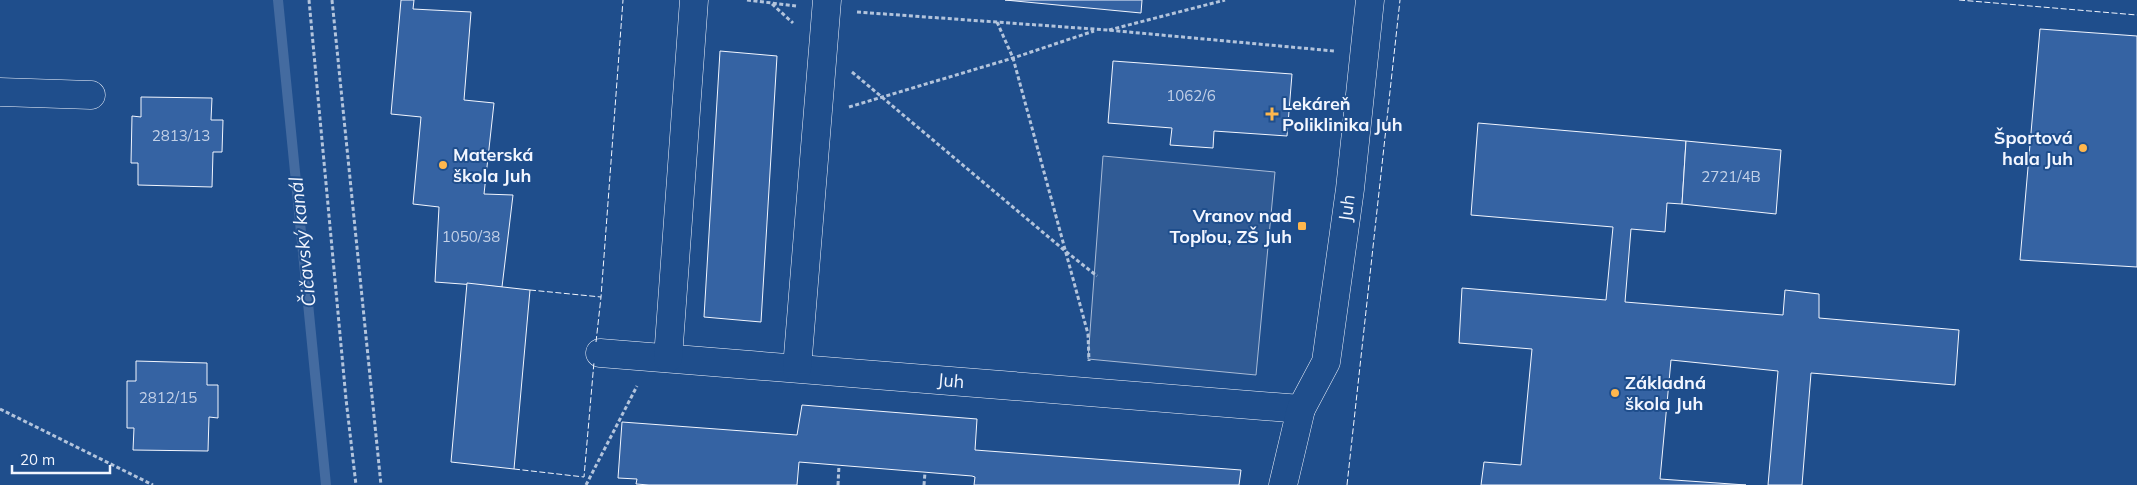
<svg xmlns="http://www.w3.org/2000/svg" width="2137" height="485" font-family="Mulish,sans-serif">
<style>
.built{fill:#305b95;stroke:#a8bbd7}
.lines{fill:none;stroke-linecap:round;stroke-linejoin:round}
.stream{stroke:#446ba0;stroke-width:10}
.building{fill:#3563a3;stroke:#f2f6ff}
.minor-casing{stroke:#f2f6ff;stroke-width:29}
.path{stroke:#b3c4dc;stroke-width:3;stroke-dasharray:4 2.5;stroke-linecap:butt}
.minor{stroke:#1f4e8c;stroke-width:28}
.fence{stroke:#f2f6ff;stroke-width:1;stroke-dasharray:6 2.5;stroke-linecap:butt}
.poi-dot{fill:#ffb74d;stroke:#1f4e8c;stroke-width:2}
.labels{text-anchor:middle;stroke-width:4;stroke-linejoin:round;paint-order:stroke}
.number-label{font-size:15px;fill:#c3d1e8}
.poi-label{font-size:18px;font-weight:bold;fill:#f2f6ff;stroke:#1f4e8c;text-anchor:start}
.street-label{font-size:18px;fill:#f2f6ff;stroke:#1f4e8c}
.water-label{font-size:19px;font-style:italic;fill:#f2f6ff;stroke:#1f4e8c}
</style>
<rect width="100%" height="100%" fill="#1f4e8c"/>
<polygon class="built" points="1103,156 1275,172 1256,375 1088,359"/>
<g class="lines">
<polyline class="stream" points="278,0 326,485"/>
</g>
<g class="building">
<polygon points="401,0 414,0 413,9 471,12 464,100 494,103 484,194 513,195 502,287 435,282 439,207 413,204 421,117 391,114"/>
<polygon points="1005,0 1142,0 1141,13"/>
<polygon points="2040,29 2137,36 2137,267 2020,260"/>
<polygon points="720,51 777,56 761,322 704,317"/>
<polygon points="1113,61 1292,74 1287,136 1214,131 1213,148 1170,145 1172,128 1108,123"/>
<polygon points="141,97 212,98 211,120 223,120 222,152 213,152 212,187 138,185 138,163 131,163 132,116 141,117"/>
<polygon points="1478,123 1686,141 1682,204 1667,203 1665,232 1631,229 1625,302 1783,315 1785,290 1819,294 1819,318 1959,330 1955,385 1811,373 1802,485 1768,485 1778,371 1671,360 1660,479 1746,485 1481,485 1484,462 1521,465 1532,349 1459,343 1462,288 1606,300 1613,227 1471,215"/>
<polygon points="1686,141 1781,150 1776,214 1682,204"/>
<polygon points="467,283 530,290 514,469 451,462"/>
<polygon points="136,361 207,363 207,385 218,385 218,418 209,417 208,451 133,450 134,428 127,428 127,381 136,381"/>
<polygon points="802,405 977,419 975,450 1241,470 1239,485 974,485 975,477 972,476 799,462 797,485 649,485 636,484 637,479 618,478 622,422 797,435"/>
</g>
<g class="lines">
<g class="minor-casing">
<g id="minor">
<polyline points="0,92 91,95"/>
<polyline points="600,353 1301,409"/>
<polyline points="668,358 694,0"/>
<polyline points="797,368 827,0"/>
<polyline points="1283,485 1301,409 1326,362 1350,189 1370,0"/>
</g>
</g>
<g class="path">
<polyline points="309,0 346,399 356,485"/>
<polyline points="332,0 381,485"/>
<polyline points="747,0 796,6"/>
<polyline points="772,4 793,23"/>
<polyline points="857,12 1107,30 1334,51"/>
<polyline points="997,22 1013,58 1088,334 1089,361"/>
<polyline points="1109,30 1225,0"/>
<polyline points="852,72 1064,250 1097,276"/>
<polyline points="849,107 1013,58 1094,31"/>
<polyline points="0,409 153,485"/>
<polyline points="586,485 637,386"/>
<polyline points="838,485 839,465"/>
<polyline points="924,485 925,472"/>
</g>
<use href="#minor" class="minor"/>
<g class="fence">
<polyline points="1959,0 2137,15"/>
<polyline points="530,290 601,297 623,0"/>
<polyline points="596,342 601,297"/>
<polyline points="514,469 584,477 594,362"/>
<polyline points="1347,485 1400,0"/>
</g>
</g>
<g class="poi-dot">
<path d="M1269.5 106.5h5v5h5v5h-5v5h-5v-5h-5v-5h5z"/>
<circle cx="2083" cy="148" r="5"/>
<circle cx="443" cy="165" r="5"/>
<rect x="1297" y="221" width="10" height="10" rx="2.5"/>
<circle cx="1615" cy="393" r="5"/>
</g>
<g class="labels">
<g class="number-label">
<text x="1191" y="101">1062/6</text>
<text x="181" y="141">2813/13</text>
<text x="1731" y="182">2721/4B</text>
<text x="471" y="242">1050/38</text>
<text x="168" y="403">2812/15</text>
</g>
<g class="poi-label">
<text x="1282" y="110">Lekáreň<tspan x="1282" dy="21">Poliklinika Juh</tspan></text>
<text x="2073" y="144" text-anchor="end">Športová<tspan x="2073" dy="21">hala Juh</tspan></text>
<text x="453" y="161">Materská<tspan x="453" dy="21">škola Juh</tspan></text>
<text x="1292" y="222" text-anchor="end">Vranov nad<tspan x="1292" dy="21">Topľou, ZŠ Juh</tspan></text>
<text x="1625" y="389">Základná<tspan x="1625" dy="21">škola Juh</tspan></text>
</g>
<g class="street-label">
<text transform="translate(1347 208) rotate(-82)" y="6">Juh</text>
<text transform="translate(951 381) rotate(5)" y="6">Juh</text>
</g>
<g class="water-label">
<text transform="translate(302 242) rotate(-96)" y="7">Čičavský kanál</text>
</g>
</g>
<path d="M12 465v8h98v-8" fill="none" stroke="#f2f6ff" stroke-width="2.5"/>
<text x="20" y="465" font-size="15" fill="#f2f6ff" stroke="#1f4e8c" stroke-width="4" paint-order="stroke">20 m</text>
</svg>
